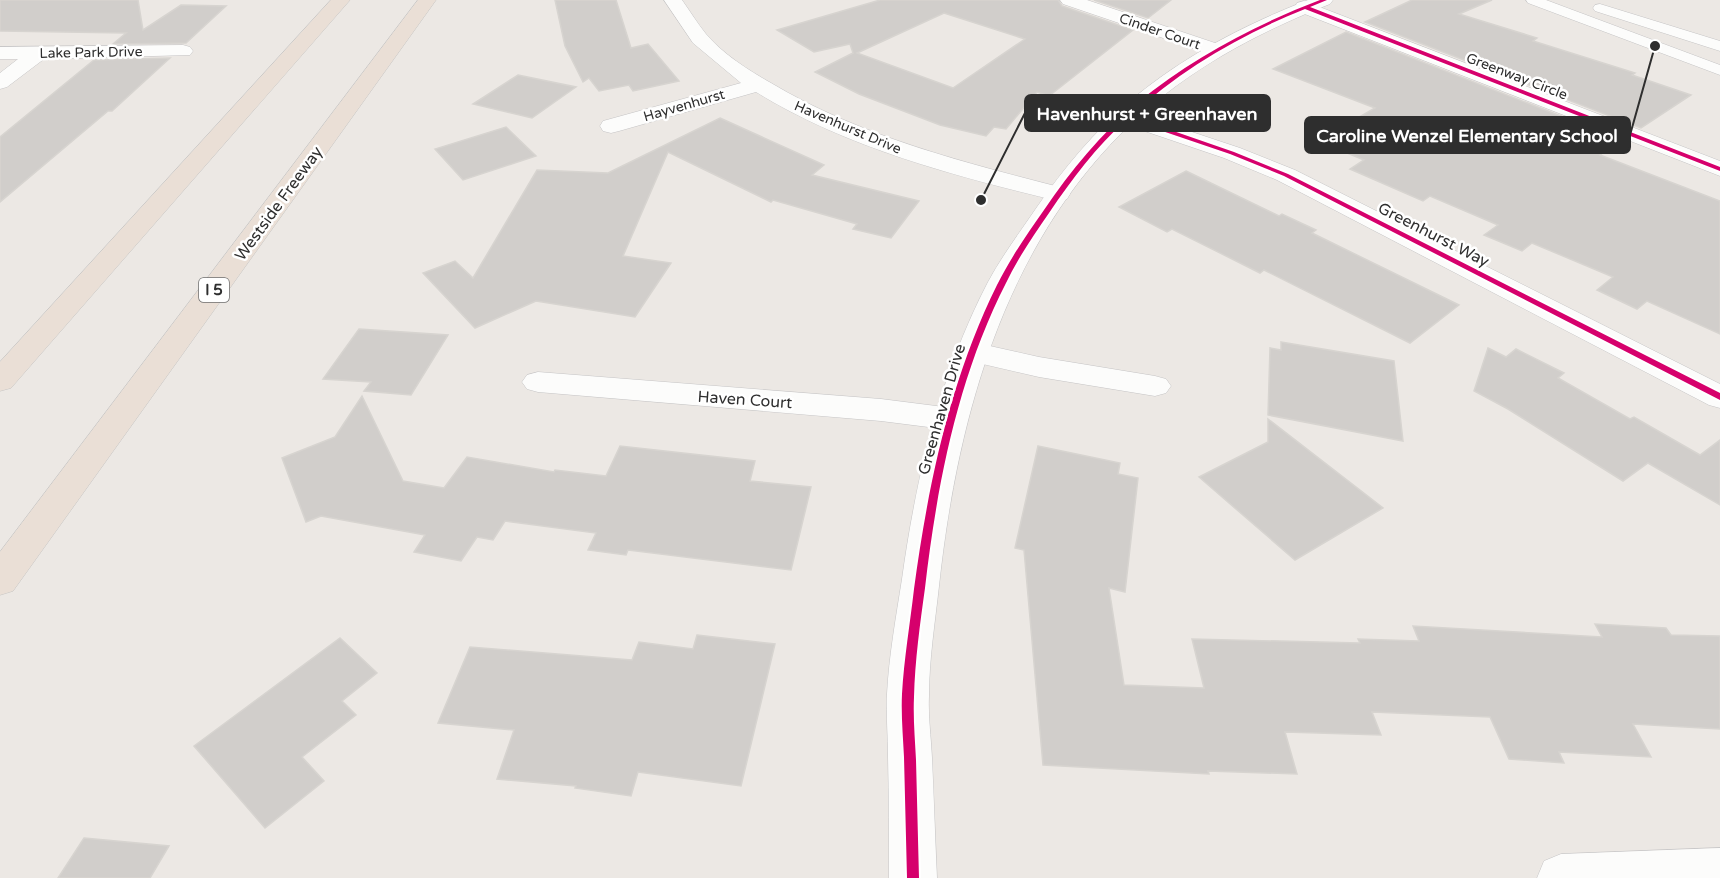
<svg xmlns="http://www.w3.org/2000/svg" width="1720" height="878" font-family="'Varela Round',sans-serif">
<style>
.building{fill:#d1cecb;stroke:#d7d4d0;stroke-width:1.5;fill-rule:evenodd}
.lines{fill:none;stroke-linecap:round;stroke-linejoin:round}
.service-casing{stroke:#c5c4c5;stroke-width:1}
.minor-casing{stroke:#c5c4c5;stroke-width:1}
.tertiary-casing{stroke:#c5c4c5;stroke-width:1}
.motorway-casing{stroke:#c6c5c4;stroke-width:1}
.service{fill:#fcfcfb;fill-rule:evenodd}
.minor{fill:#fcfcfb;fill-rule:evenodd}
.tertiary{fill:#fcfcfb;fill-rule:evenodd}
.motorway{fill:#eadfd6;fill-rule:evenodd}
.cycleway-casing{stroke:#fff;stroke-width:4}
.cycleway{fill:#d6006c;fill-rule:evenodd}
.labels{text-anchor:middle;stroke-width:5;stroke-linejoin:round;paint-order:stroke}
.far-street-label{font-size:14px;fill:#2e2e2e;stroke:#fff}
.shield{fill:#fff;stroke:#6d6d6d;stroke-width:1.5}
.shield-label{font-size:15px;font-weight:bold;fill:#2e2e2e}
.street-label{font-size:16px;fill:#2e2e2e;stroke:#fff}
.leader{fill:none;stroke:#2e2e2e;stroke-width:2}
.callout-dot{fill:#2e2e2e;stroke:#fff;stroke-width:2}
.callout{fill:#2e2e2e;stroke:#2e2e2e;stroke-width:2}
.callout-label{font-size:18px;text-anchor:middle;font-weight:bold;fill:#fff}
</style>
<rect width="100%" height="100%" fill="#ece8e4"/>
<g class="building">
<polygon points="0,0 138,0 143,30 181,5 226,6 186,43 113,44 126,33 0,31"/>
<polygon points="555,0 616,0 631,48 648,44 679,81 633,91 629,85 599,91 589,78 583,82 565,46"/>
<path d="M 880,0 L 1058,0 L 1062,6 L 1133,30 L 1049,96 L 1037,92 L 1006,129 L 994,127 L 986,136 L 940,125 L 859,94 L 815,72 L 853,53 L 850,44 L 814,52 L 777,30 ZM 944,13 L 1025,39 L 953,88 L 857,53 Z"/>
<polygon points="1094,0 1171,0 1148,18"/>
<polygon points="1412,0 1492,0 1459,14 1537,38 1533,41 1635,73 1632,75 1691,95 1641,128 1365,22"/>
<polygon points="1346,32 1622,140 1600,155 1720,201 1720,334 1647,301 1637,309 1597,290 1613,277 1532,243 1522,251 1484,235 1498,225 1430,196 1423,201 1350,169 1364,160 1318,141 1375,108 1273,69"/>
<polygon points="170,58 112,111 108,111 0,202 0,137 94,60"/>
<polygon points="518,75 576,87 532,118 473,104"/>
<polygon points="720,118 824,165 812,175 919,201 891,238 853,229 857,224 773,200 771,202 668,152 623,256 671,263 635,317 536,301 475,328 423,273 455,261 473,278 537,170 608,173"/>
<polygon points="506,127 536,156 463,180 435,149"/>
<polygon points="1186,171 1279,216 1282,214 1316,230 1312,233 1459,305 1410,343 1264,270 1260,273 1172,229 1167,232 1119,207"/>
<polygon points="359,329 448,335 411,395 364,391 371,382 323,379"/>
<polygon points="1281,342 1394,361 1403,441 1268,415 1270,348 1281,350"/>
<polygon points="1488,348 1506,357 1516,349 1564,373 1558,378 1630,419 1634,417 1700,455 1720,440 1720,505 1648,463 1623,481 1508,409 1474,391"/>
<polygon points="362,396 403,481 444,488 467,457 554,472 555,470 606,476 620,446 755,461 750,481 811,487 791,570 628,550 626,555 588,550 596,533 505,521 493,540 477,537 461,561 414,552 425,535 321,516 306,522 282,458 335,437"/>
<polygon points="1268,419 1383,508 1295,560 1199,477 1268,442"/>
<polygon points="1038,446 1120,463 1118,474 1138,478 1125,592 1109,588 1124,685 1204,688 1192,639 1360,643 1358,639 1419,641 1413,626 1602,637 1595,624 1666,628 1671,635 1720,636 1720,729 1633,724 1651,757 1559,752 1564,763 1509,759 1490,717 1372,712 1381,735 1285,732 1297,774 1208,771 1209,774 1043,765 1024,550 1015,548"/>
<polygon points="697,635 775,644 741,786 638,772 631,796 575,788 576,786 497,779 514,730 438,723 470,647 632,660 639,642 693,649"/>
<polygon points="340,638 377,673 342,701 356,715 302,757 324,781 265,828 194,746"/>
<polygon points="84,838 169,846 150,878 58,878"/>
</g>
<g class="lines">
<g class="service-casing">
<g id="service">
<polygon points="1526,0 1546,0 1720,65 1720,75 1528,3"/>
<polygon points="1600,4 1720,41 1720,51 1595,11 1593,8 1595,5"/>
</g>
</g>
<g class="minor-casing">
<g id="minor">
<path d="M 664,0 L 682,0 C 690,11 697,23 706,34 C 723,54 748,70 771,83 C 861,137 966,163 1067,189 L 1070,194 L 1067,199 L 1058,201 C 955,176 847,148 756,92 L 619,131 L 611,133 L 603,131 L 600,126 L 603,121 L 741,83 L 693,43 Z"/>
<polygon points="1060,0 1087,0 1224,46 1227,50 1224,54 1210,54 1063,4"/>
<polygon points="1304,1 1720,161 1720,176 1297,11 1295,7 1297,3"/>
<polygon points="183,45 190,47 193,51 190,55 44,59 7,87 0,89 0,73 18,59 0,59 0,47"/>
<polygon points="1126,110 1240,148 1295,170 1720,384 1720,408 1709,405 1277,180 1224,158 1118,122 1115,117 1118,112"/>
<polygon points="972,342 1039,357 1155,376 1166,379 1171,386 1166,393 1155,396 1039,377 961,359 957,352 961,345"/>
<polygon points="538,372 881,399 952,408 963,411 968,419 963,427 952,430 881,421 538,392 527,389 522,382 527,375"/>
<polygon points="1720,848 1720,878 1537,878 1544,861 1561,854"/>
</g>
</g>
<g class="tertiary-casing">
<path id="tertiary" d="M 1308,0 L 1333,0 L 1330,4 C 1264,30 1200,63 1146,110 C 1008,231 958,411 939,586 C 935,623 929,659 929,696 C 928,716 931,737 932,758 C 934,798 935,838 937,878 L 889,878 C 889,838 889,797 888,757 C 888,736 886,715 887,694 C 889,656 896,617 902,579 C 916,478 940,374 988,282 C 1002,256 1020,232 1037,207 C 1064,168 1094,132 1130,101 C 1182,57 1244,25 1308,0 Z"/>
</g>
<g class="motorway-casing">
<g id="motorway">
<polygon points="331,0 350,0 11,388 0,391 0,362"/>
<polygon points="418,0 436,0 13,591 0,595 0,552"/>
</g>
</g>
<use href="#service" class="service"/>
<use href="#minor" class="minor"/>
<use href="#tertiary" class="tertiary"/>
<use href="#motorway" class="motorway"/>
<g class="cycleway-casing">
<path id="cycleway" d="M 1320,0 L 1327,0 L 1310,7 L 1720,167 L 1720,171 L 1305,9 C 1242,34 1180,70 1130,116 L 1234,152 L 1288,174 L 1720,393 L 1720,400 L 1284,176 L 1230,154 L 1127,119 C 1096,147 1072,179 1049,213 C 1033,236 1018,258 1006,283 C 958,377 937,484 925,588 C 920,624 915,660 914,697 C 913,718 915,739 916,760 C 917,799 918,839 919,878 L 907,878 C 906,838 905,797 904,757 C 903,736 901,715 902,694 C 904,659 910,624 914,589 C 928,485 950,380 997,285 C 1010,259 1027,234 1044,210 C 1071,170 1101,134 1137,103 C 1192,58 1255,25 1320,0 Z"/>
</g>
<use href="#cycleway" class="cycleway"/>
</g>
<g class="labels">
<g class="far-street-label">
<text transform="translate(1160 31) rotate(19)" y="5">Cinder Court</text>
<text transform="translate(91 52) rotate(-1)" y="5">Lake Park Drive</text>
<text transform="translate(1517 76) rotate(21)" y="5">Greenway Circle</text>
<text transform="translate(684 105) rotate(-16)" y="5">Hayvenhurst</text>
<text transform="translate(848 127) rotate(23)" y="5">Havenhurst Drive</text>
</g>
<rect class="shield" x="199" y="278" width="30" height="24" rx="4.5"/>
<g class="shield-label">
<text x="214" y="295">I 5</text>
</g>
<g class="street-label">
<text transform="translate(278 203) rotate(-54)" y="6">Westside Freeway</text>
<text transform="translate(1434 234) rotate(27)" y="6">Greenhurst Way</text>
<text transform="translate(745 399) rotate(4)" y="6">Haven Court</text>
<text transform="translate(941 409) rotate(-74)" y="6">Greenhaven Drive</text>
</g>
</g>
<path class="leader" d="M981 200L1025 113M1655 46L1630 135"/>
<g class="callout-dot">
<circle cx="981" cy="200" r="6"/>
<circle cx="1655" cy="46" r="6"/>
</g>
<g class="callout">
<rect x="1025" y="95" width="245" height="36" rx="6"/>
<rect x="1305" y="117" width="325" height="36" rx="6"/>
</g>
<g class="callout-label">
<text x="1147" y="120">Havenhurst + Greenhaven</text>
<text x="1467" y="142">Caroline Wenzel Elementary School</text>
</g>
</svg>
